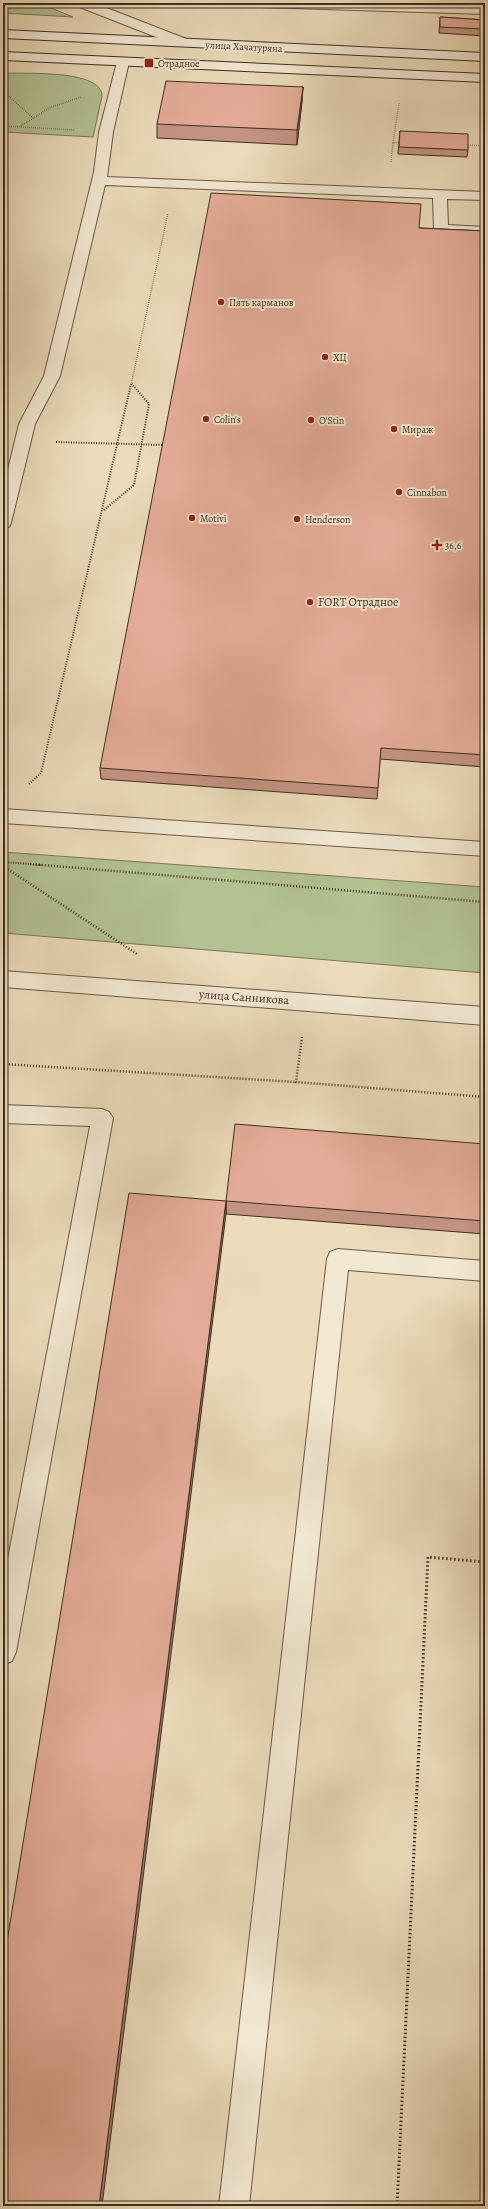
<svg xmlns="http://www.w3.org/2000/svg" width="488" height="2209" font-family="Alegreya,serif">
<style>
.green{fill:#b3c193;stroke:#79775a}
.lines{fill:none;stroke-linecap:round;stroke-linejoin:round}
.service-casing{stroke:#6a5848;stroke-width:2}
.tertiary-casing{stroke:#6a5848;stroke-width:2}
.secondary-casing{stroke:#3f2d22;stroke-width:2}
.path-far3{stroke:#3f2d22;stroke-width:1.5;stroke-dasharray:0.5 1.5;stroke-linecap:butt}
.path-far2{stroke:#3f2d22;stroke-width:2;stroke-dasharray:1 1.5;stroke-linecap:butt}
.path-far1{stroke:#3f2d22;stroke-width:2.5;stroke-dasharray:1 2;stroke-linecap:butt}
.path{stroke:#3f2d22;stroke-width:3;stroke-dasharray:1.5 2.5;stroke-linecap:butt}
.service{fill:#f2e8d2;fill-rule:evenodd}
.tertiary{fill:#f2e8d2;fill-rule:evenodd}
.secondary{fill:#f2e8d2;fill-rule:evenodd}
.wall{fill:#c49483;stroke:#3f2d22}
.shaded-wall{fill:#a0786a;stroke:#3f2d22}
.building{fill:#e4ac98;stroke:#3f2d22}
.poi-dot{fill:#8f2418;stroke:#f2e8d2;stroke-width:1.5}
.labels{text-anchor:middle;stroke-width:4;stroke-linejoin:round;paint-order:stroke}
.far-street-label{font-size:10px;fill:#3f2d22;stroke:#f2e8d2}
.far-poi-label{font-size:10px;fill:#3f2d22;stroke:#f2e8d2;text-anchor:start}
.poi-label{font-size:12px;fill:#3f2d22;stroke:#f2e8d2;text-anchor:start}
.street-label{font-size:12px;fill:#3f2d22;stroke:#f2e8d2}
</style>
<rect width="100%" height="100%" fill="#ebdbba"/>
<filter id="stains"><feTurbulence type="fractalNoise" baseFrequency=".005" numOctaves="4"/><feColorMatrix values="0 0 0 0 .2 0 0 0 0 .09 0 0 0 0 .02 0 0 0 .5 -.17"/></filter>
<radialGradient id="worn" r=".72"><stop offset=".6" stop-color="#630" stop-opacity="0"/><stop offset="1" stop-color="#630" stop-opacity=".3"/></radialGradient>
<g class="green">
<polygon points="3,3 39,3 73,17 3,13"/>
<path d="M 3,73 C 23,74 102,69 102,96 L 93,137 L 3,132 Z"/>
<polygon points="3,852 485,887 485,973 3,933"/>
</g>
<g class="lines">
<g class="service-casing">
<g id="service">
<polygon points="254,3 379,3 485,6 485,14 260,7"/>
<polygon points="123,58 129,62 113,132 107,177 485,192 485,200 447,199 448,225 485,227 485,235 436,232 434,229 433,198 105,185 60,376 35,424 11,523 9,527 3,528 3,490 19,424 44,376 94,172 99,132 117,62"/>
<polygon points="3,809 485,842 485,856 3,823"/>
<polygon points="3,1105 102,1109 109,1112 113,1118 16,1652 12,1661 3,1665 3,1585 90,1126 3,1123"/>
<polygon points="338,1249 485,1261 485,1281 348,1270 249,2206 219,2206 327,1259 330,1252"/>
</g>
</g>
<g class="tertiary-casing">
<g id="tertiary">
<polygon points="76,3 94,3 189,40 191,43 189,46 179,46 77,6"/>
<polygon points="3,971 485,1007 485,1025 3,987"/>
</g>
</g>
<g class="secondary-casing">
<g id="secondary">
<polygon points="3,30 485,53 485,61 3,38"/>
<polygon points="3,52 485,74 485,82 3,60"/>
</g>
</g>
<g class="path-far3">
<polyline points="3,91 32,117"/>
<polyline points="3,126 74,130"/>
<polyline points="21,126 49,108 81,97"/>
<polyline points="393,143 399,103"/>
<polyline points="466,145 485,146"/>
<polyline points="391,162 393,143 401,142"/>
<polyline points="132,384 133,385"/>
<polyline points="131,385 168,213"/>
</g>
<g class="path-far2">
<polyline points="56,442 164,445"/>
<polyline points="104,510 134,485 149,404 132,384"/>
<polyline points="29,784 41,773 131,384"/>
<polyline points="3,862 42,865"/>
</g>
<g class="path-far1">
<polyline points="30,864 485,902"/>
<polyline points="3,866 137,954"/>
<polyline points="302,1037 296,1082 485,1097"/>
<polyline points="3,1064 296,1082"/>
</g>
<polyline class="path" points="397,2206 428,1557 485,1562"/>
<use href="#service" class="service"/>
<use href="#tertiary" class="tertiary"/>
<use href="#secondary" class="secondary"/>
</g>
<g class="wall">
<polygon points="440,17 485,20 485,36 439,33"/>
<polygon points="303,87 302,101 297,145 157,138 157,124"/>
<polygon points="400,131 468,150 467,157 398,154"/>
<polygon points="419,228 485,231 485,767 380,759 377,799 101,779 100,768"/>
<polygon points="485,1144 485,1234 226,1214 226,1201"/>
</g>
<g class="shaded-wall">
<polygon points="303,87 302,101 297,145 297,130"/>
<polygon points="226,1201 226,1214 102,2206 99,2206"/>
</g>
<g class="building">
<polygon points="440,17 485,20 485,29 440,27"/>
<polygon points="166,81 303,87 297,130 157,124"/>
<polygon points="400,131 468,134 468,150 399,147"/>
<polygon points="211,193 421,204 419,228 485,231 485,755 381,748 378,788 100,768"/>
<polygon points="235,1124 485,1144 485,1221 226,1201"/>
<polygon points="129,1193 226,1201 99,2206 3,2206 3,1966"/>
</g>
<g class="poi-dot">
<rect x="144" y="58" width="10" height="10" rx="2"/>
<circle cx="221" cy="302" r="4"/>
<circle cx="325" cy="357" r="4"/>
<circle cx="206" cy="419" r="4"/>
<circle cx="311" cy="420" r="4"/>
<circle cx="394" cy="429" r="4"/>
<circle cx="399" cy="492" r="4"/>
<circle cx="192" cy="518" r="4"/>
<circle cx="297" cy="519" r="4"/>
<path d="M435 539h4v4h4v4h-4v4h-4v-4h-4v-4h4z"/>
<circle cx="310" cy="602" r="4"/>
</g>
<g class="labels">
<g class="far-street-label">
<text transform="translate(244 46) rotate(3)" y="4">улица Хачатуряна</text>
</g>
<g class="far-poi-label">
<text x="158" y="67">Отрадное</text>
<text x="229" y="306">Пять карманов</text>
<text x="333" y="361">ХЦ</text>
<text x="214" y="423">Colin's</text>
<text x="319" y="424">O'Stin</text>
<text x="402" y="433">Мираж</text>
<text x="407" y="496">Cinnabon</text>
<text x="200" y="522">Motivi</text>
<text x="305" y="523">Henderson</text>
<text x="445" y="549">36,6</text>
</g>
<g class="poi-label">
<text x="318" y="606">FORT Отрадное</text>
</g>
<g class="street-label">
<text transform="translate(244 997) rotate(4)" y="4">улица Санникова</text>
</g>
</g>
<rect width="488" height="2209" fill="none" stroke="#ebdbba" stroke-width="16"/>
<rect x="4" y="4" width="480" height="2201" fill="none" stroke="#3f2d22" stroke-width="2"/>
<rect x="8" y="8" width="472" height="2193" fill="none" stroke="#3f2d22"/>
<rect width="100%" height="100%" filter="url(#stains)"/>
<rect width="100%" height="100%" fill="url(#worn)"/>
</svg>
